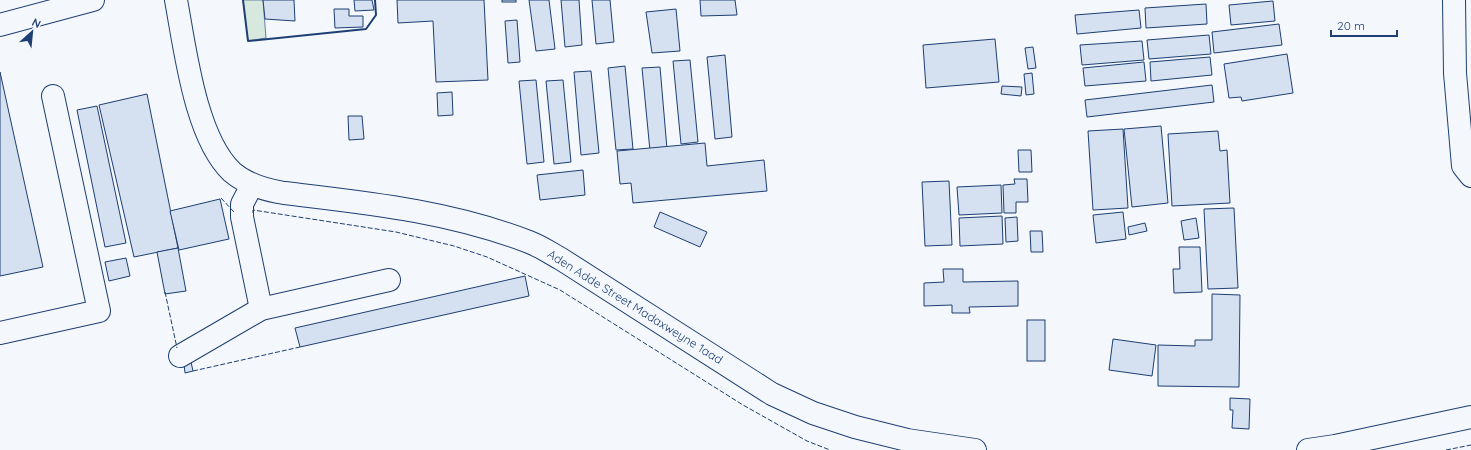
<svg xmlns="http://www.w3.org/2000/svg" width="1471" height="450" font-family="Quicksand,sans-serif">
<style>
.green{fill:#d7e8df;stroke:#687fa3}
.building{fill:#d5e0f0;stroke:#1d3f73}
.lines{fill:none;stroke-linecap:round;stroke-linejoin:round}
.minor-casing{stroke:#1d3f73;stroke-width:24}
.minor{stroke:#f4f7fb;stroke-width:22}
.fence{stroke:#1d3f73;stroke-width:1;stroke-dasharray:5 2;stroke-linecap:butt}
.wall{stroke:#1d3f73;stroke-width:2}
.labels{text-anchor:middle;stroke-width:3;stroke-linejoin:round;paint-order:stroke}
.street-label{font-size:12px;fill:#1d3f73;stroke:#f4f7fb}
</style>
<rect width="100%" height="100%" fill="#f4f7fb"/>
<polygon class="green" points="243,0 263,0 266,38 248,41"/>
<g class="building">
<polygon points="263,0 294,0 295,21 265,19"/>
<polygon points="354,0 372,0 374,10 355,11"/>
<polygon points="397,0 484,0 488,80 436,82 433,21 398,23"/>
<rect x="502" y="0" width="14" height="2"/>
<polygon points="529,0 549,0 555,49 536,51"/>
<polygon points="561,0 579,0 582,45 565,47"/>
<polygon points="592,0 610,0 614,42 596,44"/>
<polygon points="700,0 735,0 737,15 701,16"/>
<polygon points="1273,1 1275,21 1231,25 1229,5"/>
<polygon points="1206,4 1207,24 1146,28 1145,8"/>
<polygon points="334,9 349,9 349,16 363,16 363,27 335,28"/>
<polygon points="676,9 680,51 652,53 646,12"/>
<polygon points="1139,10 1141,28 1077,34 1075,15"/>
<polygon points="517,20 520,62 508,63 505,21"/>
<polygon points="1279,24 1282,45 1214,53 1212,32"/>
<polygon points="1209,35 1211,54 1149,59 1147,40"/>
<polygon points="995,39 999,82 926,88 923,45"/>
<polygon points="1142,41 1144,60 1082,65 1080,45"/>
<polygon points="1033,47 1036,68 1028,69 1025,48"/>
<polygon points="1287,54 1293,93 1242,101 1241,97 1229,98 1224,64"/>
<polygon points="725,55 732,137 715,139 707,57"/>
<polygon points="1210,57 1212,75 1151,81 1150,62"/>
<polygon points="690,60 698,142 681,144 673,61"/>
<polygon points="1144,62 1146,81 1085,86 1083,68"/>
<polygon points="625,66 633,149 616,150 608,68"/>
<polygon points="660,67 667,149 650,151 642,68"/>
<polygon points="591,71 599,153 581,155 574,72"/>
<polygon points="0,72 43,267 0,276"/>
<polygon points="1032,73 1034,94 1026,95 1024,74"/>
<polygon points="536,80 544,162 527,164 519,81"/>
<polygon points="563,80 571,162 554,164 546,81"/>
<polygon points="1212,85 1214,102 1087,117 1085,100"/>
<polygon points="1002,86 1022,87 1021,96 1001,94"/>
<polygon points="452,92 453,115 438,116 437,93"/>
<polygon points="147,94 178,248 134,257 99,105"/>
<polygon points="97,106 126,243 105,247 77,110"/>
<polygon points="348,116 362,116 364,139 349,140"/>
<polygon points="1161,126 1168,203 1132,207 1124,129"/>
<polygon points="1123,129 1128,208 1093,210 1088,131"/>
<polygon points="1218,131 1220,151 1227,150 1230,203 1172,206 1168,134"/>
<polygon points="705,143 707,166 764,160 767,191 633,203 631,183 620,184 617,151"/>
<polygon points="1018,150 1031,150 1032,172 1019,172"/>
<polygon points="583,170 585,195 540,200 537,175"/>
<polygon points="1014,179 1027,179 1028,202 1016,202 1016,213 1004,213 1003,185 1015,184"/>
<polygon points="949,181 952,245 925,246 922,182"/>
<polygon points="1001,185 1002,213 959,215 957,187"/>
<polygon points="220,199 229,239 179,250 170,211"/>
<polygon points="1234,208 1238,288 1208,289 1204,209"/>
<polygon points="660,212 707,232 700,247 654,227"/>
<polygon points="1123,212 1126,239 1096,243 1093,215"/>
<polygon points="1002,216 1003,244 960,246 959,218"/>
<polygon points="1017,217 1018,241 1006,242 1005,218"/>
<polygon points="1196,218 1199,238 1184,240 1181,221"/>
<polygon points="1145,223 1147,231 1129,235 1128,227"/>
<polygon points="1030,231 1042,231 1043,252 1031,252"/>
<polygon points="1179,247 1200,247 1202,292 1174,293 1173,269 1180,269"/>
<polygon points="178,248 186,291 165,294 157,252"/>
<polygon points="126,258 130,276 109,281 105,262"/>
<polygon points="943,269 963,269 963,282 1018,281 1018,306 969,307 970,313 952,313 952,305 924,306 924,283 944,282"/>
<polygon points="525,276 529,296 300,347 295,328"/>
<polygon points="1212,294 1240,295 1239,387 1158,386 1158,345 1195,346 1195,340 1212,340"/>
<rect x="1027" y="320" width="18" height="41"/>
<polygon points="1113,339 1156,345 1152,376 1109,370"/>
<polygon points="191,362 193,371 185,373 184,364"/>
<polygon points="1230,398 1250,399 1249,429 1232,428 1233,410 1230,410"/>
</g>
<g class="lines">
<g class="minor-casing">
<g id="minor">
<path d="M 176,0 C 185,48 195,137 232,172 C 247,185 265,190 284,193 C 368,203 449,211 529,242 C 540,246 550,253 561,259 L 772,394 L 813,413 L 855,427 L 907,440 L 975,450"/>
<polyline points="1454,0 1455,73 1463,166 1471,176"/>
<polyline points="0,25 93,0"/>
<polyline points="252,185 242,204 242,217 261,309"/>
<polyline points="0,333 99,311 53,96"/>
<polyline points="180,356 261,309 389,280"/>
<polyline points="1308,450 1335,446 1471,417"/>
</g>
</g>
<use href="#minor" class="minor"/>
<g class="fence">
<polyline points="221,198 234,212"/>
<polyline points="253,213 253,210 396,232 454,246 487,257 560,290 743,405 807,441 830,450"/>
<polyline points="165,292 177,348"/>
<polyline points="193,371 300,347"/>
<polyline points="1446,450 1471,445"/>
</g>
<polyline class="wall" points="243,0 248,41 366,29 376,15 375,0"/>
</g>
<g class="labels">
<g class="street-label">
<text transform="translate(635 307) rotate(32)" y="4">Aden Adde Street Madaxweyne 1aad</text>
</g>
</g>
<g transform="translate(32 32) rotate(27)" stroke="#f4f7fb" stroke-width="3" paint-order="stroke">
<path d="M0-3L7 15L0 10L-7 15Z" fill="#1d3f73"/>
<text y="-6" font-size="11" font-weight="bold" text-anchor="middle" fill="#1d3f73">N</text>
</g>
<path d="M1331 30v6h66v-6" fill="none" stroke="#1d3f73" stroke-width="2"/>
<text x="1337" y="30" font-size="12" fill="#1d3f73" stroke="#f4f7fb" stroke-width="3" paint-order="stroke">20 m</text>
</svg>
